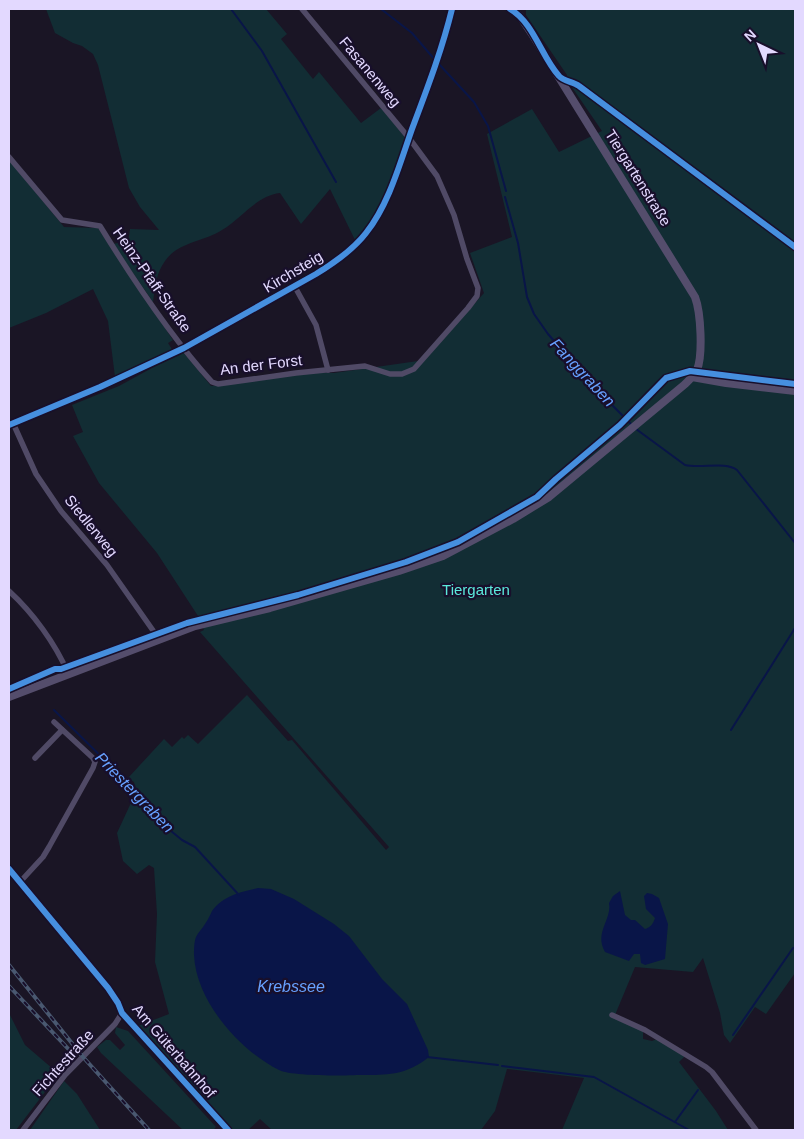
<svg xmlns="http://www.w3.org/2000/svg" width="804" height="1139" font-family="Helvetica,sans-serif">
<style>
.green{fill:#122d34}
.water{fill:#091548}
.lines{fill:none;stroke-linecap:round;stroke-linejoin:round}
.stream{stroke:#091548;stroke-width:2}
.street{stroke:#504a66;stroke-width:5.5}
.secondary{stroke:#544d6c;stroke-width:8}
.rail-casing{stroke:#495870;stroke-width:4}
.rail{stroke:#180f2b;stroke-width:2;stroke-dasharray:5.5;stroke-linecap:butt}
.cycleway-casing{stroke:#180f2b;stroke-width:9}
.cycleway{stroke:#468fdf;stroke-width:6}
.labels{text-anchor:middle;stroke-width:4.5;stroke-linejoin:round;paint-order:stroke}
.street-label{font-size:15px;fill:#e3d9ff;stroke:#180f2b}
.park-label{font-size:15px;fill:#5be9db;stroke:#180f2b}
.water-label{font-size:16px;font-style:italic;fill:#67a1ff;stroke:#180f2b}
</style>
<rect width="100%" height="100%" fill="#1a1525"/>
<g class="green">
<path d="M 46,9 L 266,9 L 287,34 L 281,39 L 313,79 L 319,72 L 361,123 L 381,108 L 405,137 L 404,144 C 391,179 380,213 356,242 L 330,189 L 301,224 L 280,193 C 256,196 242,218 222,230 C 203,242 178,242 165,261 C 156,273 155,288 153,302 L 113,244 L 123,242 L 128,244 L 130,229 L 159,230 L 140,207 L 129,188 L 98,65 L 93,54 L 82,46 L 73,43 L 55,33 Z"/>
<polygon points="526,9 795,9 795,973 766,1014 755,1007 730,1043 724,1035 720,1013 703,958 693,972 635,967 615,1015 643,1028 643,1039 652,1041 657,1039 685,1056 679,1062 716,1111 728,1130 562,1130 584,1078 507,1069 495,1111 481,1130 272,1130 260,1119 248,1130 232,1130 138,1026 169,1014 155,962 157,914 154,868 149,865 137,874 123,861 117,833 136,792 134,782 128,778 164,739 172,747 182,737 184,739 188,735 198,744 247,695 288,741 292,740 386,850 389,847 200,632 204,630 198,616 157,553 99,483 73,436 83,432 72,405 119,386 152,368 184,353 211,386 313,372 334,373 425,360 484,293 470,253 512,237 487,134 532,109 559,152 602,131 567,80 567,75 526,15"/>
<polygon points="9,160 64,227 98,228 173,340 168,343 173,351 115,377 108,321 93,289 46,313 9,328"/>
<polygon points="9,1013 25,1045 60,1075 48,1088 16,1130 9,1130"/>
<polygon points="116,1027 128,1031 216,1127 213,1130 183,1130 101,1053 97,1047 106,1040 110,1040 120,1050 125,1045 115,1033"/>
<polygon points="64,1081 77,1094 100,1130 30,1130"/>
</g>
<g class="water">
<path d="M 258,888 L 271,889 L 294,899 L 334,924 L 349,936 L 382,979 L 407,1004 L 428,1050 L 429,1057 C 405,1076 387,1075 358,1075 C 342,1076 290,1076 279,1070 C 239,1050 196,1001 194,955 C 194,950 194,942 196,937 C 198,932 203,928 205,924 C 208,920 210,915 212,911 C 224,895 241,892 258,888 Z"/>
<path d="M 620,891 L 625,915 L 631,920 L 635,920 L 645,929 C 651,927 653,924 655,918 L 646,909 L 644,896 L 647,893 L 652,894 L 659,898 L 668,924 L 665,959 L 645,965 L 641,963 L 640,954 L 634,954 L 629,961 L 605,952 C 594,932 612,920 609,903 L 613,896 Z"/>
</g>
<g class="lines">
<g class="stream">
<polyline points="231,9 262,51 336,182"/>
<polyline points="381,9 412,33 435,60"/>
<polyline points="438,63 474,102 488,126 506,191"/>
<polyline points="505,197 518,243 527,297 534,314 548,334 599,392 633,426"/>
<path d="M 636,429 L 685,465 C 701,469 725,461 737,470 L 795,543"/>
<polyline points="54,710 132,787 171,831 182,840 195,847 239,895"/>
<polyline points="731,730 795,628"/>
<polyline points="733,1035 793,948"/>
<polyline points="427,1057 498,1065"/>
<polyline points="502,1066 594,1077 689,1130"/>
<polyline points="675,1122 698,1090"/>
</g>
<g class="street">
<path d="M 9,157 L 62,220 L 100,226 C 132,278 170,336 212,382 L 218,384 L 296,373 L 365,366 L 390,374 L 402,374 L 414,369 L 468,308 L 477,296 L 478,288 L 467,259 L 454,215 L 437,176 L 409,138 L 302,9"/>
<polyline points="295,287 316,325 328,370"/>
<polyline points="13,423 36,474 61,511 107,565 159,639"/>
<path d="M 9,425 L 100,387 L 184,348 L 316,274 C 334,263 353,250 366,233 C 389,204 400,163 412,129 C 427,89 442,50 452,9"/>
<path d="M 9,591 C 33,613 55,643 68,673"/>
<polyline points="35,758 62,730"/>
<polyline points="9,869 108,988 118,1003 122,1013 228,1130"/>
<polyline points="20,882 43,857 49,847 93,768 95,762 93,758 54,722"/>
<polyline points="612,1015 645,1030 706,1067 712,1072 756,1130"/>
<polyline points="23,1130 65,1075 115,1024 122,1013"/>
</g>
<g class="secondary">
<polyline points="692,377 726,383 795,391"/>
<path d="M 9,697 L 195,626 L 270,608 L 399,571 L 443,556 L 513,519 L 549,497 L 684,385 C 689,380 694,376 697,370 C 703,355 701,313 695,297 L 532,34 L 520,16 L 510,9"/>
</g>
<g class="rail-casing">
<g id="rail">
<polyline points="9,965 83,1057 149,1130"/>
<polyline points="9,986 74,1055"/>
</g>
</g>
<use href="#rail" class="rail"/>
<g class="cycleway-casing">
<g id="cycleway">
<path d="M 510,9 C 534,23 541,56 559,76 C 563,81 574,82 579,86 L 795,247"/>
<path d="M 9,425 L 100,387 L 184,348 L 316,274 C 334,263 353,250 366,233 C 389,204 400,163 412,129 C 427,89 442,50 452,9"/>
<polyline points="9,689 55,669 61,669 187,623 298,595 406,562 458,542 537,497 556,479 620,425 666,378 690,371 795,384"/>
<polyline points="9,869 108,988 118,1003 122,1013 228,1130"/>
</g>
</g>
<use href="#cycleway" class="cycleway"/>
</g>
<g class="labels">
<g class="street-label">
<text transform="translate(370 72) rotate(50)" y="5">Fasanenweg</text>
<text transform="translate(638 178) rotate(58)" y="5">Tiergartenstraße</text>
<text transform="translate(293 272) rotate(-31)" y="5">Kirchsteig</text>
<text transform="translate(152 280) rotate(55)" y="5">Heinz-Pfaff-Straße</text>
<text transform="translate(261 365) rotate(-7)" y="5">An der Forst</text>
<text transform="translate(91 526) rotate(51)" y="5">Siedlerweg</text>
<text transform="translate(174 1051) rotate(49)" y="5">Am Güterbahnhof</text>
<text transform="translate(63 1063) rotate(-48)" y="5">Fichtestraße</text>
</g>
<g class="park-label">
<text x="476" y="595">Tiergarten</text>
</g>
<g class="water-label">
<text transform="translate(583 372) rotate(47)" y="6">Fanggraben</text>
<text transform="translate(135 792) rotate(46)" y="6">Priestergraben</text>
<text x="291" y="992">Krebssee</text>
</g>
</g>
<rect width="804" height="1139" fill="none" stroke="#e3d9ff" stroke-width="20"/>
<g transform="translate(759 45) rotate(317)" stroke="#180f2b" stroke-width="4" paint-order="stroke">
<path d="M0-4L9 19L0 12L-9 19Z" fill="#e3d9ff"/>
<text y="-8" font-size="14" font-weight="bold" text-anchor="middle" fill="#e3d9ff">N</text>
</g>
</svg>
